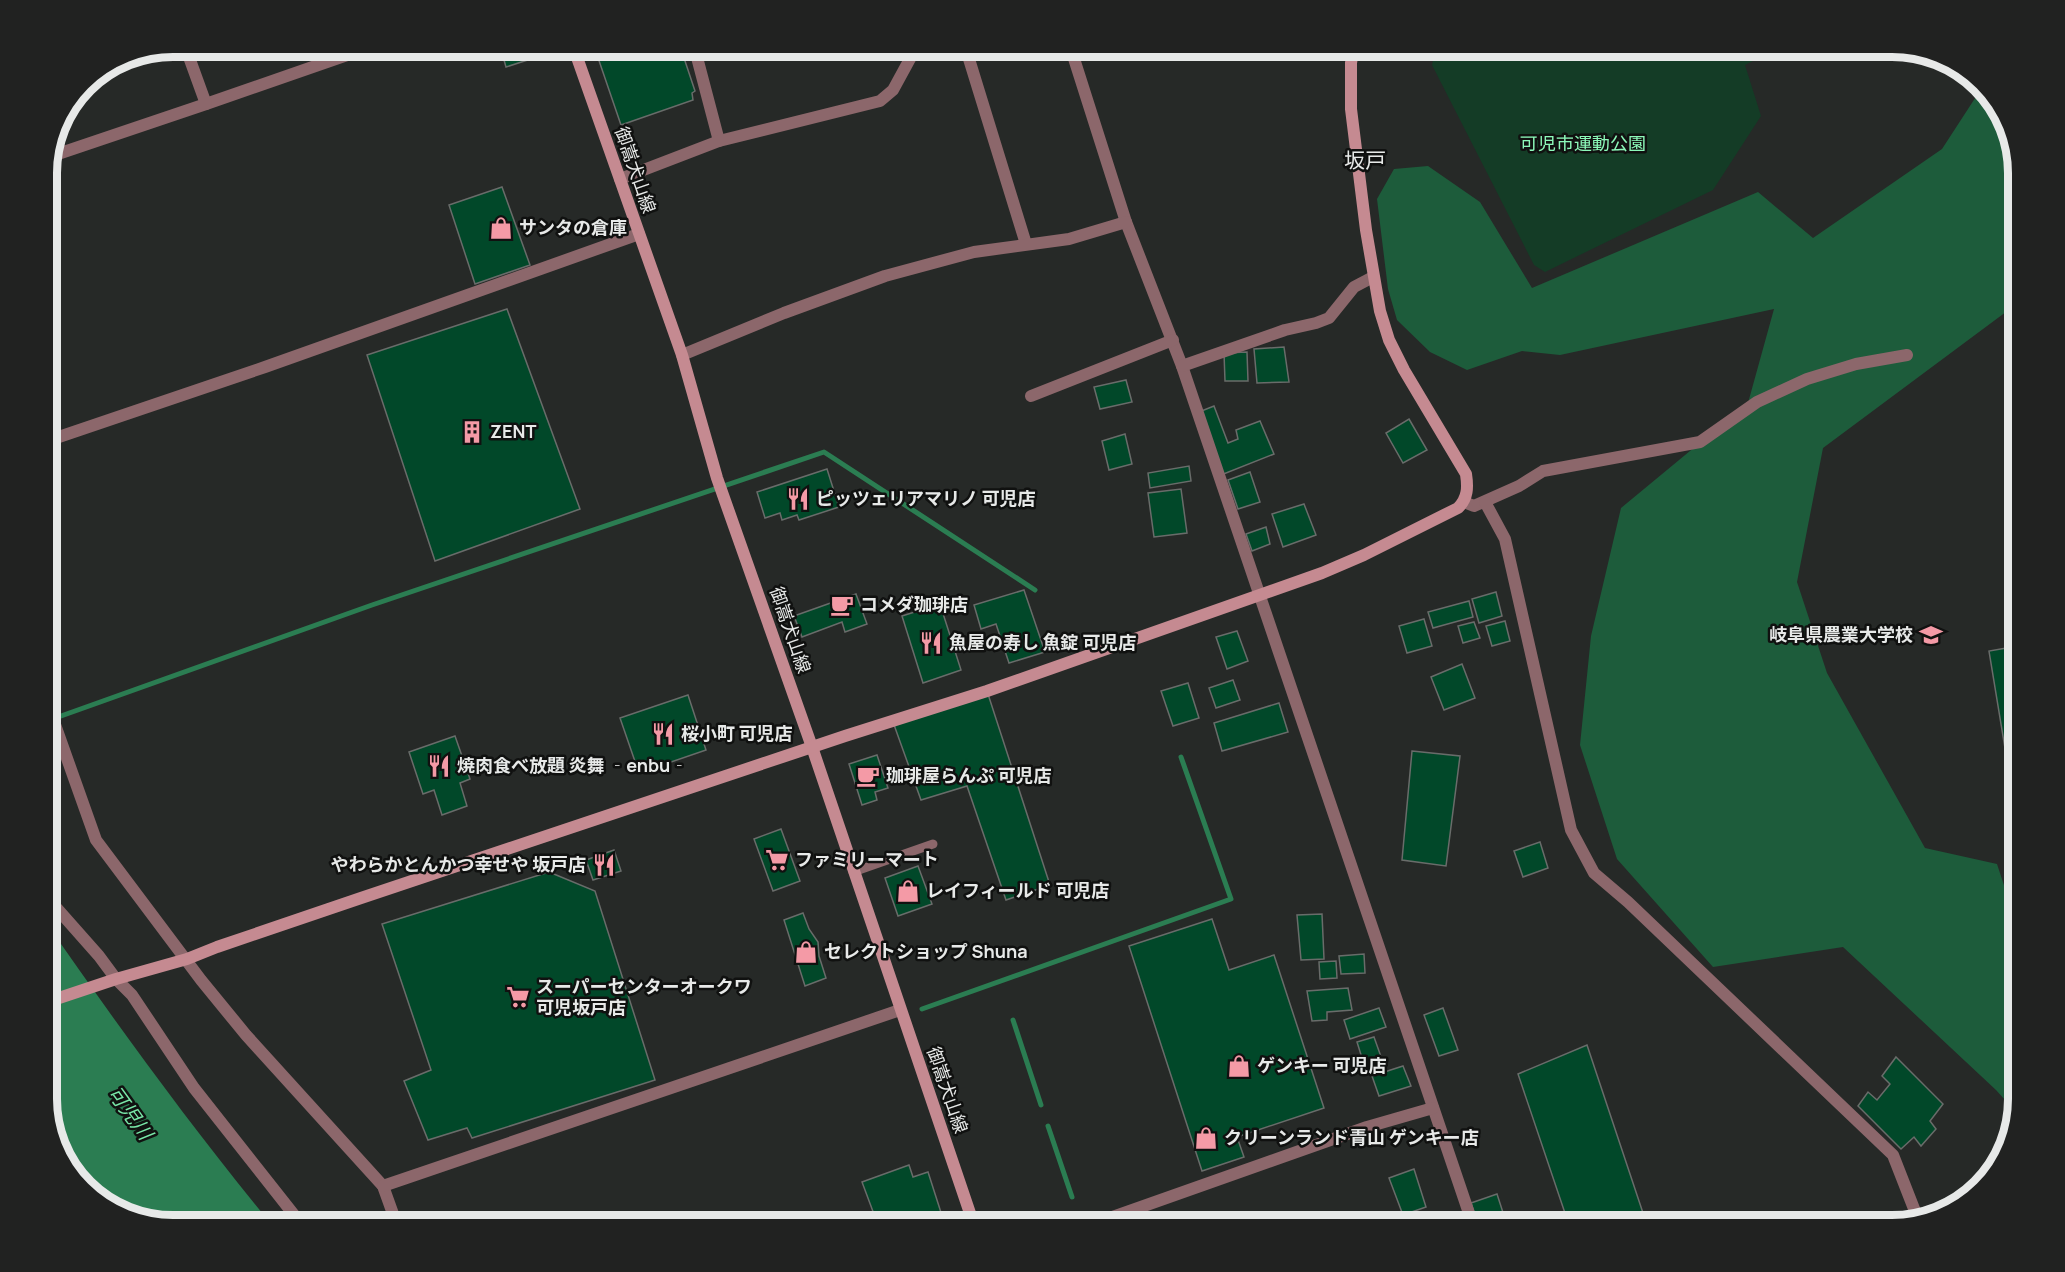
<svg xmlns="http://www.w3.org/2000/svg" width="2065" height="1272" font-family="Manrope,'Noto Sans JP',sans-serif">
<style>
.green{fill:#143c26}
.forest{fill:#1d5c3b}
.water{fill:#2b7d52}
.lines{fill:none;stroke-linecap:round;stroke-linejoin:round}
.stream{stroke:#2b7d52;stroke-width:5}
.building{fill:#014829;stroke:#696c6a;stroke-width:1.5}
.lane{stroke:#8c676b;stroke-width:9}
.street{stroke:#8c676b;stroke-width:12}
.secondary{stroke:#c58a91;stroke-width:12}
.labels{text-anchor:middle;stroke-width:5;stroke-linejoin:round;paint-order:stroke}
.park-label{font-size:18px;fill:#8cf9b9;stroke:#101110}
.street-label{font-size:18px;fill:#e7e9e8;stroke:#101110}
.poi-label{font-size:18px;font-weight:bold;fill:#e7e9e8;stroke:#101110;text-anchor:start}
.water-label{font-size:20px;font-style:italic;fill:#79e7a8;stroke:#101110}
.quarter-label{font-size:21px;fill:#e7e9e8;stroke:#101110}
.rim{fill:none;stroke:#e7e9e8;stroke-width:8}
</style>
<rect width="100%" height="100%" fill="#262927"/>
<polygon class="green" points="1436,47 1436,46 1781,47 1745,65 1761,116 1713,190 1545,272 1534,265 1432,65"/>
<polygon class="forest" points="1981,89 2001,109 2018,165 2018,303 1823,448 1797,582 1827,673 1925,848 1997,864 2018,928 2018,1100 2015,1111 1996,1090 1843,947 1713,967 1617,859 1580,745 1591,636 1621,508 1748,403 1774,309 1560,355 1522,351 1467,370 1430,352 1397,320 1388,289 1377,199 1394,169 1428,166 1480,202 1532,288 1758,192 1813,238 1942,149"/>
<path class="water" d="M 47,924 C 118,1026 192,1128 272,1225 L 173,1225 L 109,1208 L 64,1163 L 47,1107 Z"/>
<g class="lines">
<g class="stream">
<polyline points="47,721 372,605 824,452 1035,590"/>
<polyline points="922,1009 1231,899 1181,757"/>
<polyline points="1013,1020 1041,1105"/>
<polyline points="1048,1126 1072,1197"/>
</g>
</g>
<g class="building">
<polygon points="500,46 545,46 536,50 537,57 506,67"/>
<polygon points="594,46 680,46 695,91 692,93 693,100 621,125"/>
<polygon points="502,187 530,265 475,284 449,205"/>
<polygon points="507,309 580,509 435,561 367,355"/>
<polygon points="1284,347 1289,382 1257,383 1254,349"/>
<polygon points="1247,352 1248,381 1225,381 1224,353"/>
<polygon points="1126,380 1132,402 1100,409 1094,387"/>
<polygon points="1214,406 1228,443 1238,439 1236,430 1260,421 1274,454 1221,475 1199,412"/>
<polygon points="1409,419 1427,450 1403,463 1386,433"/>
<polygon points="1125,434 1132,464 1109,470 1102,441"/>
<polygon points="1189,466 1191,481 1150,488 1148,473"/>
<polygon points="827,469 839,507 799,520 797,515 782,520 780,513 765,518 757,492"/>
<polygon points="1250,472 1260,502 1238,509 1228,480"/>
<polygon points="1181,489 1187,533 1154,537 1148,493"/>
<polygon points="1304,504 1316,535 1283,547 1272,514"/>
<polygon points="1266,527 1270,544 1252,551 1246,534"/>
<polygon points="1024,590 1045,652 1009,663 996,624 981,629 974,605"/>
<polygon points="1496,592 1502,616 1479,623 1472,599"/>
<polygon points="856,594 867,624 845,632 842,622 802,637 794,616"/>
<polygon points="1469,601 1473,617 1433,628 1428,612"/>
<polygon points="940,604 961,670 923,683 902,616"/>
<polygon points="1424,619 1432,646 1407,653 1399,626"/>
<polygon points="1505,621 1510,641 1492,646 1486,626"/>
<polygon points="1474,622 1480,638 1463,643 1458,626"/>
<polygon points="1237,631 1248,661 1227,669 1216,637"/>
<polygon points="2018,646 2018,803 2014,803 1989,651"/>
<polygon points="1462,664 1475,698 1444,710 1431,677"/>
<polygon points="1233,680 1240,700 1216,708 1209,688"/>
<polygon points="1188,683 1199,718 1173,726 1161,691"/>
<polygon points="987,691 1050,885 1006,900 967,786 921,800 893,722"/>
<polygon points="688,695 706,750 639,773 620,718"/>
<polygon points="1279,703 1288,732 1222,751 1214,723"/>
<polygon points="455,736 470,779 460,783 467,806 442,815 434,790 423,794 409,752"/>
<polygon points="1412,751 1460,756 1446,866 1402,860"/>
<polygon points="877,755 888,788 875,792 877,800 862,805 849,764"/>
<polygon points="781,829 800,881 773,891 754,839"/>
<polygon points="2018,836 2018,866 2011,838"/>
<polygon points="1540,842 1548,868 1523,877 1514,851"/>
<polygon points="614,850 621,871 593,880 586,860"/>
<polygon points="918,866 932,904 898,916 885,878"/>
<polygon points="549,872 595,891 655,1080 472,1138 467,1128 428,1140 404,1081 431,1070 382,924"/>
<polygon points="803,913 809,929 818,942 819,956 826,978 805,986 784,920"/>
<polygon points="1322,914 1324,959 1301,960 1297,915"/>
<polygon points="1212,919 1229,970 1274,955 1324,1108 1237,1137 1244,1157 1202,1171 1129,946"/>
<polygon points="1364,954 1365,973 1341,974 1339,956"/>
<polygon points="1336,961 1337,978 1320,979 1319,962"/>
<polygon points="1348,988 1352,1010 1327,1012 1327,1020 1312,1021 1307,991"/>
<polygon points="1379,1008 1386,1027 1350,1039 1344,1020"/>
<polygon points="1443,1008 1458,1050 1439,1056 1424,1015"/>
<polygon points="1374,1037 1385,1068 1367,1074 1357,1042"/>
<polygon points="1587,1045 1647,1225 1569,1225 1518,1074"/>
<polygon points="1896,1057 1943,1104 1930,1121 1936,1129 1921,1146 1914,1137 1901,1149 1858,1106 1868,1092 1877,1100 1890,1084 1882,1076"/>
<polygon points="1403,1066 1411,1086 1379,1096 1372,1076"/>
<polygon points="909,1165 913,1177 928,1172 945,1225 878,1225 862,1182"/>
<polygon points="1414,1169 1426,1207 1403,1215 1389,1178"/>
<polygon points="1497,1194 1507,1225 1478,1225 1471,1203"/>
</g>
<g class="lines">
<polyline class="lane" points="853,872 933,844"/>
<g class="street">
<polyline points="694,46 719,141"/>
<polyline points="965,46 1026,244"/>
<polyline points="1070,46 1126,222 1182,366 1473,1225"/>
<polyline points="206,104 373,46"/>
<polyline points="49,157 206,104 185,46"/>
<polyline points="620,179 719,141 880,101 893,90 917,46"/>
<polyline points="682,355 784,313 885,276 974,252 1069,239 1126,222"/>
<polyline points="1182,366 1285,330 1316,323 1329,318 1354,287 1373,277"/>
<polyline points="1031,396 1173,340"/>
<polyline points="47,441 265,367 639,234"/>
<polyline points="1464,502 1474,506 1519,486 1543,471 1700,442 1757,402 1807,379 1856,364 1907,355"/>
<polyline points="1485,502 1505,539 1571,830 1594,873 1628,902 1893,1155 1918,1219"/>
<polyline points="47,702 96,840 201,980 246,1035 383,1186 397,1225"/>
<polyline points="47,894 53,904 99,956 116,979 132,995 194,1088 302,1225"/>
<polyline points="383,1186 900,1010"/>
<polyline points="1090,1225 1367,1127 1433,1108"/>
</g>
<g class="secondary">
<polyline points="573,46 682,355 717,478 812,747 974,1225"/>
<path d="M 47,1002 L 116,979 L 187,959 L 217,947 L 361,898 L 845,736 L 987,691 L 1322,573 L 1364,555 L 1458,508 C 1468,498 1468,487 1466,474 L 1404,370 L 1389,340 L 1380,311 L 1366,230 L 1351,109 L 1351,63 L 1354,46"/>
</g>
</g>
<defs>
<g id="shop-bare" transform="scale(1.8)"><path d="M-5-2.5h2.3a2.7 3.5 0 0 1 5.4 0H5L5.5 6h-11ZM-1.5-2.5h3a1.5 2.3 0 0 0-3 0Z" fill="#f49aa6" stroke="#101110" stroke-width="2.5" paint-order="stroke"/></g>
<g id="building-bare" transform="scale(1.8)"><path d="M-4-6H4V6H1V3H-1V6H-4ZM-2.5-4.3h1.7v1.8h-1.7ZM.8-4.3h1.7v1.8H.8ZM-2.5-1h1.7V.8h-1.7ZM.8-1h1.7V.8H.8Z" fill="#f49aa6" stroke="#101110" stroke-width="2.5" paint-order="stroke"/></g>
<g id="restaurant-bare" transform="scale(1.8)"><path d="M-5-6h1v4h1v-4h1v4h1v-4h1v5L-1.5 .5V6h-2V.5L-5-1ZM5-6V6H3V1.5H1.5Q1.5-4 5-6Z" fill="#f49aa6" stroke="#101110" stroke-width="2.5" paint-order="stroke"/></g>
<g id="cafe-bare" transform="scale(1.8)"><path d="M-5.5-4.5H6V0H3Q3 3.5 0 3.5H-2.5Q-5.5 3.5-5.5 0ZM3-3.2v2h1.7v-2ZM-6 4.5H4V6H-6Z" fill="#f49aa6" stroke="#101110" stroke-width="2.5" paint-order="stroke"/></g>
<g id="university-bare" transform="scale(1.8)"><path d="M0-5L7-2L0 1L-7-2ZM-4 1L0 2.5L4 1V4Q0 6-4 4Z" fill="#f49aa6" stroke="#101110" stroke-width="2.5" paint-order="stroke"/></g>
<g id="supermarket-bare" transform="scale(1.8)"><path d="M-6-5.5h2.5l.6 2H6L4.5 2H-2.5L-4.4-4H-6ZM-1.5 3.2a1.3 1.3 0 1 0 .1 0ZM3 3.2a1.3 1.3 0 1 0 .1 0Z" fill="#f49aa6" stroke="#101110" stroke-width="2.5" paint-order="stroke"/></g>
</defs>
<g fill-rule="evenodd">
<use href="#shop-bare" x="501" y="228"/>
<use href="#building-bare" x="472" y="432"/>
<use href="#restaurant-bare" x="798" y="499"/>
<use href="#cafe-bare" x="842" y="605"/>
<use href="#university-bare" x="1931" y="635"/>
<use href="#restaurant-bare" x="931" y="643"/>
<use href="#restaurant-bare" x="663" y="734"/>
<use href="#restaurant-bare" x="439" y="766"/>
<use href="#cafe-bare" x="868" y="776"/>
<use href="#supermarket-bare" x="777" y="860"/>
<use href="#restaurant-bare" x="604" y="865"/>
<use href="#shop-bare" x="908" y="891"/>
<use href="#shop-bare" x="806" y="952"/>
<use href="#supermarket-bare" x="518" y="997"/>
<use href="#shop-bare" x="1239" y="1066"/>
<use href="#shop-bare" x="1206" y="1138"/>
</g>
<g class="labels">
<g class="park-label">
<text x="1583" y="150">可児市運動公園</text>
</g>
<g class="street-label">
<text transform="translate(635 170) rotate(71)" y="6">御嵩犬山線</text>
<text transform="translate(790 630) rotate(71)" y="6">御嵩犬山線</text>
<text transform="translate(947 1090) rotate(71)" y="6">御嵩犬山線</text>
</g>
<g class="poi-label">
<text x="519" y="234">サンタの倉庫</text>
<text x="490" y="438">ZENT</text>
<text x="816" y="505">ピッツェリアマリノ 可児店</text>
<text x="860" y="611">コメダ珈琲店</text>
<text x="1913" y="641" text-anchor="end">岐阜県農業大学校</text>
<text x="949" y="649">魚屋の寿し 魚錠 可児店</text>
<text x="681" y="740">桜小町 可児店</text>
<text x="457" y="772">焼肉食べ放題 炎舞 ‐enbu‐</text>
<text x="886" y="782">珈琲屋らんぷ 可児店</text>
<text x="795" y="866">ファミリーマート</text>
<text x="586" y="871" text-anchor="end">やわらかとんかつ幸せや 坂戸店</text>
<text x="926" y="897">レイフィールド 可児店</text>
<text x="824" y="958">セレクトショップ Shuna</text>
<text x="536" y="993">スーパーセンターオークワ<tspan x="536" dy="21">可児坂戸店</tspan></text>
<text x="1257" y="1072">ゲンキー 可児店</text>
<text x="1224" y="1144">クリーンランド青山 ゲンキー店</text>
</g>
<g class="water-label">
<text transform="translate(130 1113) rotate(54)" y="7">可児川</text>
</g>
<g class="quarter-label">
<text x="1365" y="168">坂戸</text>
</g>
</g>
<path d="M0 0H2065V1272H0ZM173 57H1892A116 116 0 0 1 2008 173V1099A116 116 0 0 1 1892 1215H173A116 116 0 0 1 57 1099V173A116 116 0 0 1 173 57Z" fill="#212221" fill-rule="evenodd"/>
<path class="rim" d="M173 57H1892A116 116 0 0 1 2008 173V1099A116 116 0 0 1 1892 1215H173A116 116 0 0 1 57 1099V173A116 116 0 0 1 173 57Z"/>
</svg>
